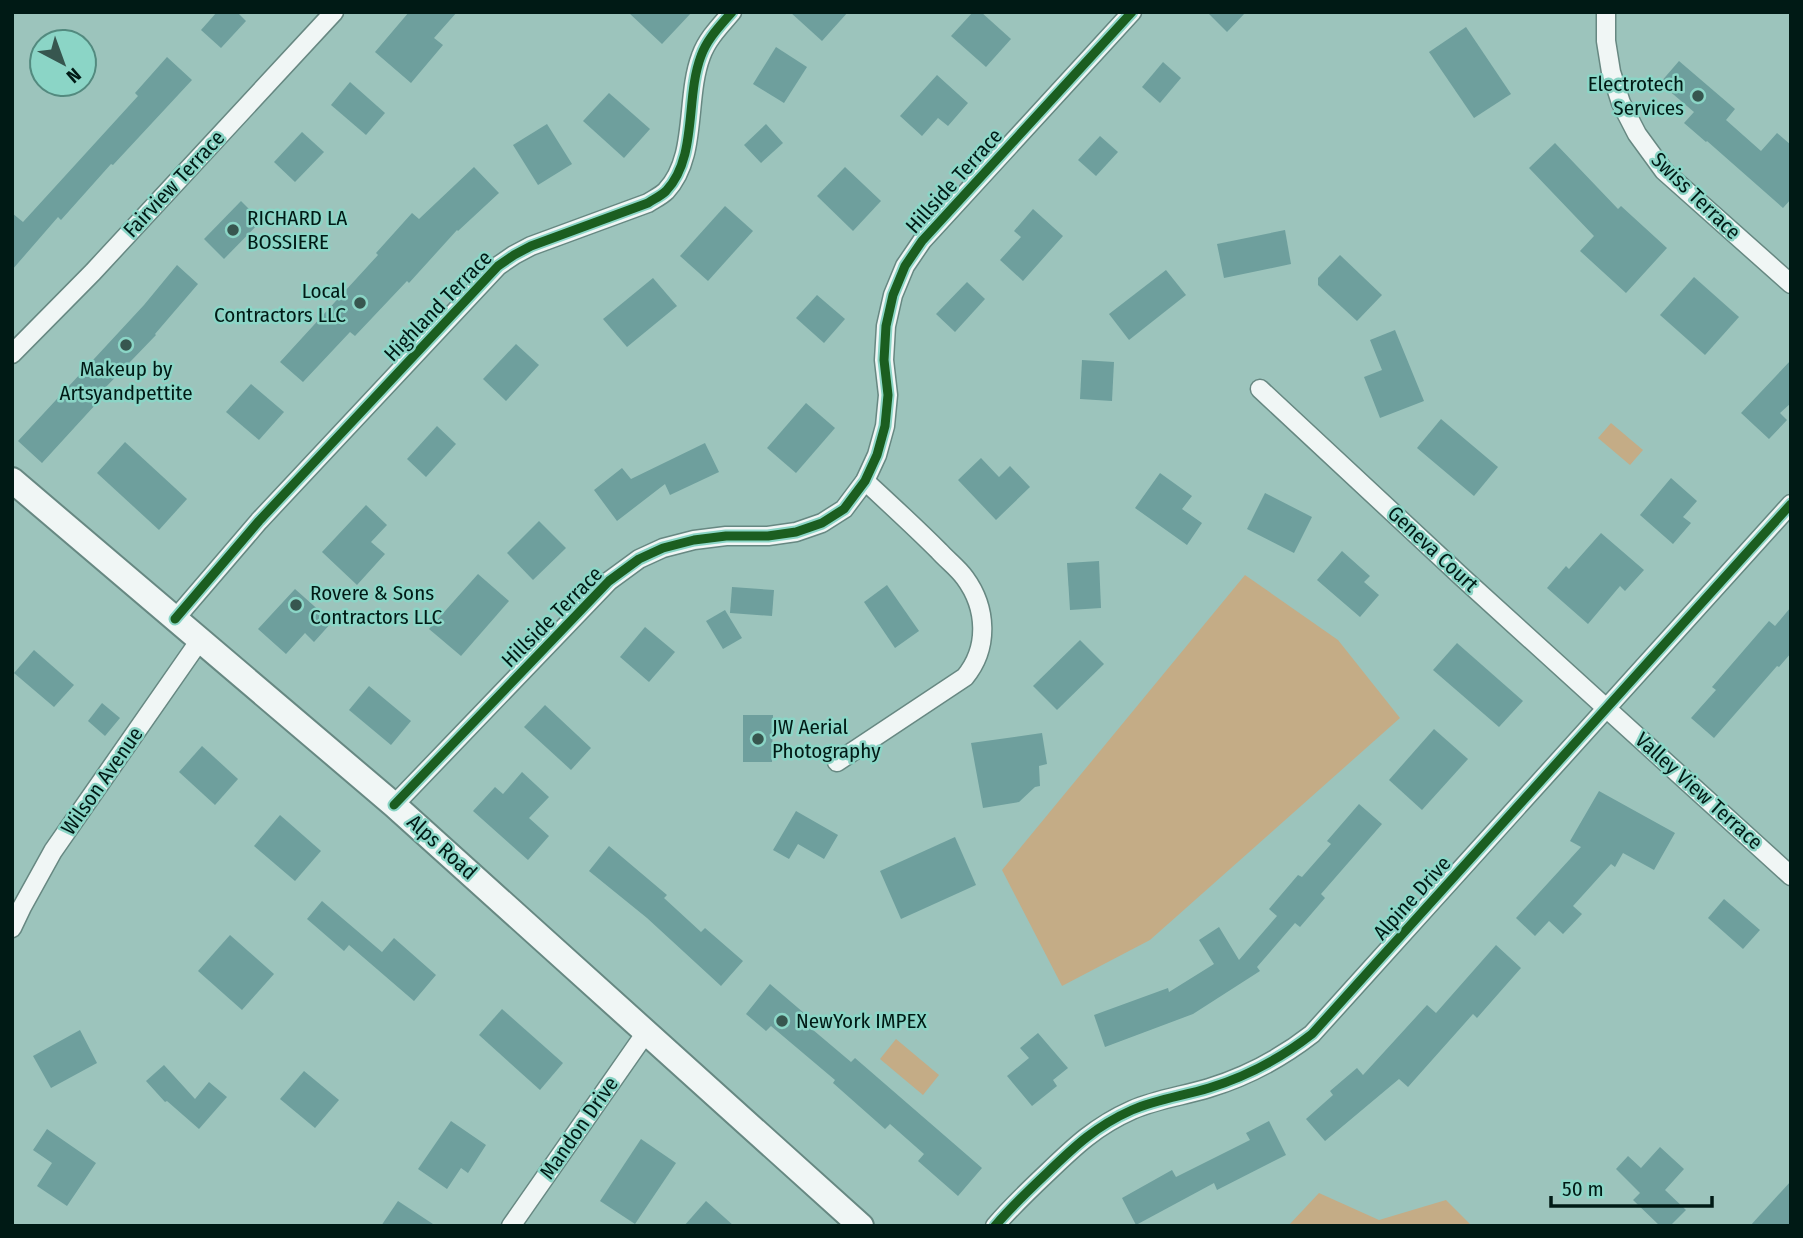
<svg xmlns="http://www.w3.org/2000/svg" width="1803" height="1238" font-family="'Fira Sans Condensed',sans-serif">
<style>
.green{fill:#c4ac86}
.building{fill:#6e9f9d}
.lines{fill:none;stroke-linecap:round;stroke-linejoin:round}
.street-casing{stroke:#678882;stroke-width:21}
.secondary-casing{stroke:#678882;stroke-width:28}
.street{stroke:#f0f6f5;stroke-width:18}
.secondary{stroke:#f0f6f5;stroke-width:24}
.cycleway-casing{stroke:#8bd5c6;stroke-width:13}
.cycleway{stroke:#1b5e20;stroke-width:9}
.poi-dot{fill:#37564f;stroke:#8bd5c6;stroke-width:2.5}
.labels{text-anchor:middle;stroke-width:5;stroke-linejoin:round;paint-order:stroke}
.poi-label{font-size:21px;fill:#001a15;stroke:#8bd5c6;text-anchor:start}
.street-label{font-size:21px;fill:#001a15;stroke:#8bd5c6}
</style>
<rect width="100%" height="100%" fill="#9cc4bc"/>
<g class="green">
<polygon points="1611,423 1643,450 1630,465 1598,438"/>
<polygon points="1245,575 1338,640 1400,718 1150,940 1062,986 1002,870"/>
<polygon points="896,1039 939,1075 923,1095 880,1059"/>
<polygon points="1319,1193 1379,1220 1446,1200 1472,1226 1288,1226"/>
</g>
<g class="building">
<polygon points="217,12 237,12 246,21 221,48 201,30"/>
<polygon points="409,12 457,12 434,38 443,45 411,83 375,52"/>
<polygon points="628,12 692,12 662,44"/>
<polygon points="790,12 848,12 822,41"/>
<polygon points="973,12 981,12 1011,39 986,67 951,36"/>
<polygon points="1207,12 1246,12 1227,32"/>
<polygon points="1466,27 1511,94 1474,118 1429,52"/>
<polygon points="776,47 807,67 784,103 753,84"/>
<polygon points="167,57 192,80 113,165 111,164 61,220 58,217 12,270 12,213 23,222 138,96 135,93"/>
<polygon points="1679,61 1735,109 1726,120 1761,151 1777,133 1791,145 1791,199 1783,208 1707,141 1706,142 1684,123 1694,112 1660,83"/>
<polygon points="1163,62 1181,78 1160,103 1142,87"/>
<polygon points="937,75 968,103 948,126 938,118 922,136 900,116"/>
<polygon points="350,82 385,113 366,135 331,105"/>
<polygon points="609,93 650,129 624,158 583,121"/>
<polygon points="547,124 572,164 538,185 513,145"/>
<polygon points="766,124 783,143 761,163 744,145"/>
<polygon points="302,132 324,152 295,182 274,162"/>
<polygon points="1100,136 1118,152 1096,176 1078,160"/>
<polygon points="1555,143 1618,209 1621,206 1667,248 1626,293 1580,251 1594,236 1529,168"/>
<polygon points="474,167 499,193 458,231 457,230 409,283 407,281 355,336 350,332 303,382 280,362 378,255 376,253 412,213 419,219"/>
<polygon points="845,167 881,201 853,231 817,196"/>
<polygon points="241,201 261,221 224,259 204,239"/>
<polygon points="725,206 753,231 708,281 680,256"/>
<polygon points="1033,209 1063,236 1023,281 1000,260 1021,237 1014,231"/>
<polygon points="1285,230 1291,264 1224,278 1217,244"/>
<polygon points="1340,255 1382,295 1357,321 1318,285 1318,278"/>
<polygon points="177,265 198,284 155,334 156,335 104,389 107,392 42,463 18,441 144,305"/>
<polygon points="1166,270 1186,295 1129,340 1109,314"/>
<polygon points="1694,277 1739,317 1705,355 1660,315"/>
<polygon points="653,278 677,306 627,347 603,319"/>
<polygon points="967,282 985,299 955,332 936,314"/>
<polygon points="817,295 845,319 824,343 796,318"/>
<polygon points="1395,330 1424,401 1380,418 1364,377 1382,370 1370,340"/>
<polygon points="516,344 539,365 506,401 483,379"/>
<polygon points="1082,360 1114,362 1112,401 1080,399"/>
<polygon points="1791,360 1791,403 1780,413 1787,420 1769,439 1741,413"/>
<polygon points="251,384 284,412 259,440 226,412"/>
<polygon points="806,403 835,428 796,473 767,448"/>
<polygon points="1441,419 1498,467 1474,496 1417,448"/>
<polygon points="437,426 456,444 426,477 407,459"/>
<polygon points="125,442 187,499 159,530 97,473"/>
<polygon points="705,443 719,472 670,495 665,484 617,521 594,490 622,468 631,479"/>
<polygon points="981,458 999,477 1010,466 1030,487 996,520 958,480"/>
<polygon points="1160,473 1192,496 1182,509 1202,523 1187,545 1135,508"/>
<polygon points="1671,478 1697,501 1683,517 1691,523 1673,544 1640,515"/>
<polygon points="1265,493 1312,517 1294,553 1247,529"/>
<polygon points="366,505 387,525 371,542 385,554 357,585 322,552"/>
<polygon points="539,521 566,548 533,580 507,553"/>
<polygon points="1601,533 1644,570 1625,591 1620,586 1588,624 1547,588 1566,566 1569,569"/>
<polygon points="1342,551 1370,576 1364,582 1379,595 1360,617 1317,580"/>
<polygon points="1099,561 1101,608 1070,610 1067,563"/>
<polygon points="478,574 509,601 461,656 429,629"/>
<polygon points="887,585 919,631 895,648 864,602"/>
<polygon points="732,587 774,590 772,616 730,613"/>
<polygon points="295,589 332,622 314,642 305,633 286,654 258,629"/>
<polygon points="1791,607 1791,653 1779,667 1777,666 1714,738 1691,718 1716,690 1712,687 1769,621 1775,626"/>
<polygon points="725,610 742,638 723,649 706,621"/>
<polygon points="645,627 675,652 649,682 620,657"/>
<polygon points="1080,640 1104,664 1057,710 1033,686"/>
<polygon points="1457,643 1523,701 1499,727 1433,670"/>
<polygon points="34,650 74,685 54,707 14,673"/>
<polygon points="369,686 411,721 391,745 349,710"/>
<polygon points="102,703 120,718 105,736 88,721"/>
<polygon points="545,705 591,748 571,770 524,727"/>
<polygon points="743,715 773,715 772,762 743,762"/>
<polygon points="1434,729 1468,759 1422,810 1389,780"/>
<polygon points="1042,733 1047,764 1039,766 1040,786 1035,787 1019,802 983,808 971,743"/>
<polygon points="202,746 238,779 215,805 179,772"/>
<polygon points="522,772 549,797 529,818 549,836 528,860 473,811 495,787 503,794"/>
<polygon points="1599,791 1675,833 1654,870 1623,853 1615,867 1611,864 1573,906 1582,914 1563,934 1549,921 1535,936 1516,918 1581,847 1570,841"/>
<polygon points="1359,804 1382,824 1321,894 1325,898 1300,927 1295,923 1257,967 1260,971 1193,1014 1105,1047 1094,1015 1168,988 1169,992 1214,964 1199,940 1219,927 1239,960 1277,916 1269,909 1298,875 1302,877 1331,844 1327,841"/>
<polygon points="796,811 838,835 824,859 798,844 789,859 773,850"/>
<polygon points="280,815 321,851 295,881 254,846"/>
<polygon points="955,837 976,885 901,919 880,871"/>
<polygon points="609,846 667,895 664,898 701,932 705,928 743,961 721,986 647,918 589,871"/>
<polygon points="1724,899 1760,930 1743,949 1708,918"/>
<polygon points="322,901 382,952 394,938 436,975 414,1001 349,945 344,951 307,919"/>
<polygon points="230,935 274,974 242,1010 198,971"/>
<polygon points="1496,945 1521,968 1477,1018 1473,1014 1408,1087 1399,1079 1325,1141 1306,1119 1333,1095 1330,1091 1357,1068 1363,1075 1427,1005 1436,1013"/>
<polygon points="770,984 811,1019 806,1024 851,1062 855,1058 982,1168 958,1196 918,1161 924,1154 890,1124 885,1129 833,1083 835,1080 771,1026 766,1031 746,1014"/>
<polygon points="502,1009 563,1063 540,1090 479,1035"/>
<polygon points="80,1030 97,1063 51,1088 33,1056"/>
<polygon points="1038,1033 1068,1068 1053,1080 1057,1086 1032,1106 1007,1076 1029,1058 1020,1048"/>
<polygon points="164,1065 195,1099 209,1082 227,1097 199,1129 167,1101 165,1102 146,1081"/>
<polygon points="304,1071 339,1100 315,1128 280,1099"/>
<polygon points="451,1121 486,1145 468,1173 461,1168 447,1189 418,1169"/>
<polygon points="1269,1121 1286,1155 1217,1190 1214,1183 1136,1225 1122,1198 1172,1170 1176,1177 1250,1140 1246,1133"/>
<polygon points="47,1129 96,1163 67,1206 37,1186 52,1163 33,1150"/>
<polygon points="641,1139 676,1163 635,1224 600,1201"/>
<polygon points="1660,1147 1684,1169 1665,1190 1686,1210 1670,1226 1660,1226 1633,1200 1640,1193 1616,1169 1628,1156 1641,1168"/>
<polygon points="1791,1181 1791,1226 1750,1226"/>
<polygon points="398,1201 436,1226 381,1226"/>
<polygon points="706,1201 734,1226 684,1226"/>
</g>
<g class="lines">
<g class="street-casing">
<g id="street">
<polyline points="1606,12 1606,41 1611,72 1621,103 1637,134 1664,171 1791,284"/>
<polyline points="12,354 93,272 334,12"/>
<polyline points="1260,389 1463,578 1791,876"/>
<path d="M 175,619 L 259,521 L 498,266 L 514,255 L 531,246 L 648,203 C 654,199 661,196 666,191 C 698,157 685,98 701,56 C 707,39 720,26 732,12"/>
<path d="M 837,762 L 965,677 C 989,648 987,608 965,578 C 958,568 947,560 939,551 C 915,527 890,504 865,481"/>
<polyline points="394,805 609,581 639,559 663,548 694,540 726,536 768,536 796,532 822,523 844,509 865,481 877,455 885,426 888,395 884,360 886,326 893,295 905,266 922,241 1132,12"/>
<polyline points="12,928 22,907 53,851 200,640"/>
<polyline points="511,1226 647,1031"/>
<path d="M 995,1226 C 1011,1207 1029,1190 1047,1173 C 1075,1146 1096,1126 1132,1110 C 1157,1099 1183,1096 1209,1088 C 1248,1076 1280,1059 1312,1034 L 1791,504"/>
</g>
</g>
<g class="secondary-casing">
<polyline id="secondary" points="12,480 394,805 861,1226"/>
</g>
<use href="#street" class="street"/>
<use href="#secondary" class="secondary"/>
<g class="cycleway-casing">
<g id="cycleway">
<path d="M 175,619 L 259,521 L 498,266 L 514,255 L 531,246 L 648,203 C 654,199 661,196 666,191 C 698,157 685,98 701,56 C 707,39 720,26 732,12"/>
<polyline points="394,805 609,581 639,559 663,548 694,540 726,536 768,536 796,532 822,523 844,509 865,481 877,455 885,426 888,395 884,360 886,326 893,295 905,266 922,241 1132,12"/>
<path d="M 995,1226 C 1011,1207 1029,1190 1047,1173 C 1075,1146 1096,1126 1132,1110 C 1157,1099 1183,1096 1209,1088 C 1248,1076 1280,1059 1312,1034 L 1791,504"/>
</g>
</g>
<use href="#cycleway" class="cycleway"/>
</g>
<g class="poi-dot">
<circle cx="1698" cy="96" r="7"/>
<circle cx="233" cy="230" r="7"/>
<circle cx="360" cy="303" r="7"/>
<circle cx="126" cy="345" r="7"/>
<circle cx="296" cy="605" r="7"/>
<circle cx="758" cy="739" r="7"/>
<circle cx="782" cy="1021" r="7"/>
</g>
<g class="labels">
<g class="poi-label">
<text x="1684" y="91" text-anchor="end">Electrotech<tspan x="1684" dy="24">Services</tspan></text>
<text x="247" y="225">RICHARD LA<tspan x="247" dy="24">BOSSIERE</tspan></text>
<text x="346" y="298" text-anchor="end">Local<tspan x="346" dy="24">Contractors LLC</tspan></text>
<text x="126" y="376" text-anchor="middle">Makeup by<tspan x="126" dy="24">Artsyandpettite</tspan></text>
<text x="310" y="600">Rovere &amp; Sons<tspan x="310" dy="24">Contractors LLC</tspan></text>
<text x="772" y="734">JW Aerial<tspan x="772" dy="24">Photography</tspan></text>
<text x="796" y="1028">NewYork IMPEX</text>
</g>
<g class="street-label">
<text transform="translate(954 181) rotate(-48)" y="7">Hillside Terrace</text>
<text transform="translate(174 184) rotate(-47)" y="7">Fairview Terrace</text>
<text transform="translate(1696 196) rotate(44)" y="7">Swiss Terrace</text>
<text transform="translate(438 306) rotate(-46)" y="7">Highland Terrace</text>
<text transform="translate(1433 549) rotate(43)" y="7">Geneva Court</text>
<text transform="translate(552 617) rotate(-45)" y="7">Hillside Terrace</text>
<text transform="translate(102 781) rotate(-55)" y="7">Wilson Avenue</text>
<text transform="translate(1699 791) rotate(42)" y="7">Valley View Terrace</text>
<text transform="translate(442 847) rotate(42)" y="7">Alps Road</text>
<text transform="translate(1412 898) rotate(-48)" y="7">Alpine Drive</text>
<text transform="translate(579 1128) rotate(-55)" y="7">Mandon Drive</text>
</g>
</g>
<rect width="1803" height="1238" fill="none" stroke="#001a15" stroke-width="28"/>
<g transform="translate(63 63) rotate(139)"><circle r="33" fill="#8bd5c6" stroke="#538a7f" stroke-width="2"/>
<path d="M0-5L12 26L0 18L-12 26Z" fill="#37564f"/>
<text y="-10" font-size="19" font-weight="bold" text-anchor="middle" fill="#001a15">N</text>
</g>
<path d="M1551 1196v10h161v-10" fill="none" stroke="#001a15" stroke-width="3.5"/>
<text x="1562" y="1196" font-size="21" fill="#001a15" stroke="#8bd5c6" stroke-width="5" paint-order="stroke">50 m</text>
</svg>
